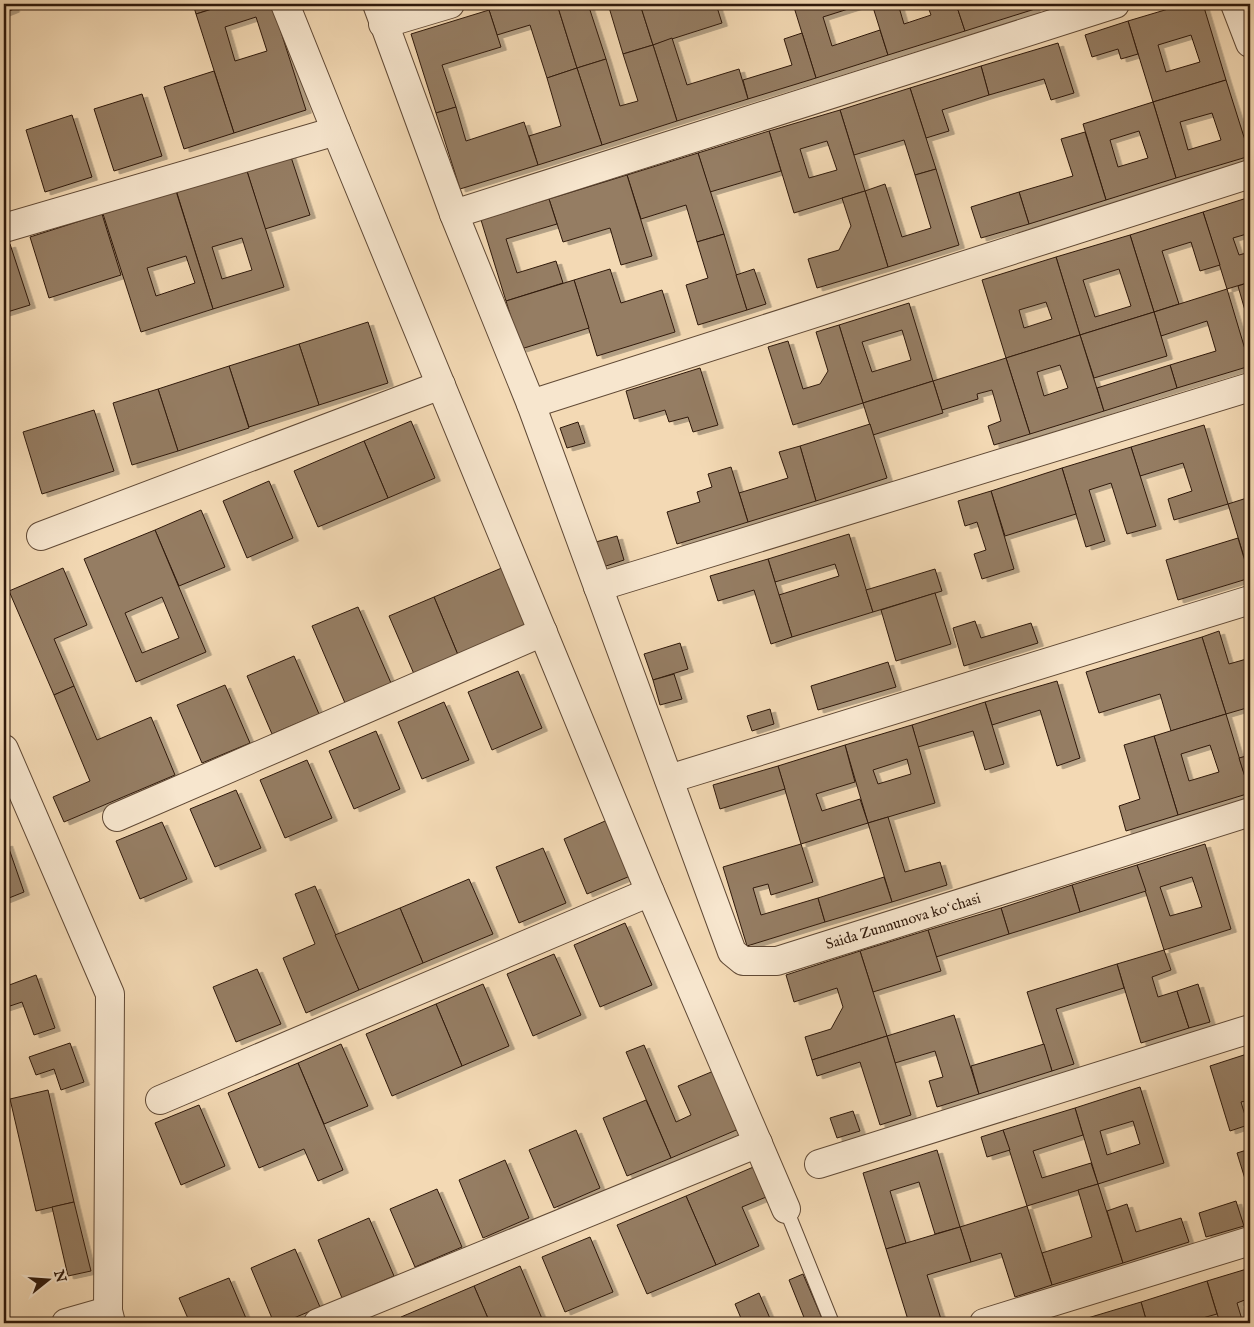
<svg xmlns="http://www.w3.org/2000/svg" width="1254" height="1327" font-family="'IM FELL English',serif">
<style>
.building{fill:#957d63;stroke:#2f190b;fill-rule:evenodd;filter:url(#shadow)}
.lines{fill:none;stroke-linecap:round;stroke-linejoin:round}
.service-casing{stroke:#604935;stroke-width:16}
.minor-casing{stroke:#604935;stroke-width:30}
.service{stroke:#f7e6ce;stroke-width:14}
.minor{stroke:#f7e6ce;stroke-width:28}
.labels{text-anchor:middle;stroke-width:4.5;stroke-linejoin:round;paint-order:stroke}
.street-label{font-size:15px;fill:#2f190b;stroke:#f7e6ce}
</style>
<defs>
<filter id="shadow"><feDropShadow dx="5.5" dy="3" stdDeviation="0" flood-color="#0004"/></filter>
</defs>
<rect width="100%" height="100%" fill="#f3d9b4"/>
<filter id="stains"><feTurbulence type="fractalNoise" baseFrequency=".004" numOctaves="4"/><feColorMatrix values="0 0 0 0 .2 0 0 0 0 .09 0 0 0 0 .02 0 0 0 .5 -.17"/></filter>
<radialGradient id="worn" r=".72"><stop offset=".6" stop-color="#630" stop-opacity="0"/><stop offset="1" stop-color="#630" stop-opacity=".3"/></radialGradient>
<g class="building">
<polygon points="4,4 13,4 14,9 4,13"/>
<polygon points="193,4 228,4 196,14"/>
<path d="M 228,4 L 272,4 L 306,110 L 234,133 L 196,14 ZM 256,17 L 267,51 L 235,61 L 225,27 Z"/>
<polygon points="508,4 557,4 577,68 547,78 530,25 497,35 489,10"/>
<polygon points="557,4 590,4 588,4 606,59 577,68"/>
<polygon points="608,4 640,4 653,45 623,54"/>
<polygon points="640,4 661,4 662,8 676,4 716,4 722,23 653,45"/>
<polygon points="793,4 864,4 823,17 832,46 880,30 888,55 816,78"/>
<polygon points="872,4 898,4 904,24 931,15 927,4 956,4 965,31 888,55"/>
<polygon points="956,4 1033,4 1035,9 965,31"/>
<path d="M 1185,4 L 1203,4 L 1226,80 L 1153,102 L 1128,21 ZM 1191,35 L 1200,62 L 1166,72 L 1158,45 Z"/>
<polygon points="489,10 501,47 442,65 456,107 436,113 411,34"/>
<polygon points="1128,21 1138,54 1121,59 1118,49 1092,57 1085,35"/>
<polygon points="802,33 816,78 748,99 743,80 792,65 784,39"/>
<polygon points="672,38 687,85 739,69 748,99 677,121 653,45"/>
<polygon points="1058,43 1074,93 1051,100 1044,79 989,95 981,66"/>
<polygon points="653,45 677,121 602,145 577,68 606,59 620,106 638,101 623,54"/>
<polygon points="981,66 989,95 942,110 949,131 926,138 910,88"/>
<polygon points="577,68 602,145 538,165 529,136 561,126 547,78"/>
<polygon points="214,71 234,133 184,149 164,87"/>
<path d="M 1226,80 L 1250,156 L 1176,178 L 1153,102 ZM 1212,113 L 1221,140 L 1188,150 L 1180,122 Z"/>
<polygon points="910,88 936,169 915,175 904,140 854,155 840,110"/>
<polygon points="142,94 162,156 114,171 94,109"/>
<path d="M 1153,102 L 1176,178 L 1106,200 L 1083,124 ZM 1139,131 L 1148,158 L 1118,167 L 1110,140 Z"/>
<polygon points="456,107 466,141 524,122 538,165 460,189 436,113"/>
<path d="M 840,110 L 865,191 L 794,213 L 769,131 ZM 827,141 L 837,170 L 809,178 L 800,149 Z"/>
<polygon points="72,115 92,177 45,192 26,130"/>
<polygon points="769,131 781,171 710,192 698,153"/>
<polygon points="1085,132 1106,200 1029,224 1019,192 1073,176 1061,139"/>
<polygon points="698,153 724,234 697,242 686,205 641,219 627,175"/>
<polygon points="290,154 310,215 265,229 246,168"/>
<path d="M 246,168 L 284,287 L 213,309 L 176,190 ZM 242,238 L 252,270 L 222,279 L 212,247 Z"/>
<polygon points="936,169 959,245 888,267 865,191 885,184 902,237 931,228 915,175"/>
<polygon points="627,175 652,256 621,265 610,228 563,242 549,199"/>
<path d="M 176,191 L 213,309 L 141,332 L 103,214 ZM 186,256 L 195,283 L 156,296 L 147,268 Z"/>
<polygon points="865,191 888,267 817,288 808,259 839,250 851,226 842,198"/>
<polygon points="1019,192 1029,224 981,238 971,207"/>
<polygon points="1250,197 1250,233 1233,238 1239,255 1250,252 1250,282 1227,289 1203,212"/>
<polygon points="549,199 557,224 506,239 517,273 556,261 563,283 506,301 481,220"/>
<polygon points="1203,212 1220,265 1200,271 1191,242 1162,251 1179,304 1154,312 1130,235"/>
<polygon points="102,214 121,275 49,298 30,237"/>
<polygon points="724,234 747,310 698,325 686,285 708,278 697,242"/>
<path d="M 1130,235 L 1154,312 L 1080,335 L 1056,257 ZM 1119,269 L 1131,306 L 1095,317 L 1083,280 Z"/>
<polygon points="10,244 30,305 4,313 4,246"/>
<path d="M 1056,257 L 1080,335 L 1006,358 L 982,280 ZM 1046,302 L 1052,319 L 1024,328 L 1019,310 Z"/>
<polygon points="610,269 621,303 662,290 675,332 597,356 574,280"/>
<polygon points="754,269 766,304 747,310 736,275"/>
<polygon points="574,280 589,328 521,349 506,301"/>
<polygon points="1250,282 1250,313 1246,314 1238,286"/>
<polygon points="1227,289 1250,366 1177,388 1170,365 1216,351 1207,321 1161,336 1154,312"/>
<path d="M 909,303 L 933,381 L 863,403 L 839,325 ZM 902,330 L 911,360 L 872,372 L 862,342 Z"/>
<polygon points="1154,312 1167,356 1094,378 1080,335"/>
<polygon points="368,322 388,383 319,405 299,344"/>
<polygon points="839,325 863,403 793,425 768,347 788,341 803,389 820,384 828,371 816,332"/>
<path d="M 1080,335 L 1104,411 L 1030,434 L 1006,358 ZM 1060,365 L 1068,388 L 1044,396 L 1037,372 Z"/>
<polygon points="299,344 319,405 249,427 229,366"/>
<polygon points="1006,358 1030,434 994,445 988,426 1001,421 992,390 977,394 978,399 942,410 933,381"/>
<polygon points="1170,365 1177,388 1104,411 1097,388"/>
<polygon points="229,366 249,428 178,451 158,389"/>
<polygon points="700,368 718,425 693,432 688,417 669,422 665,410 634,419 626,391"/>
<polygon points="933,381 943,413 873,435 863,403"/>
<polygon points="158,389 178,451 132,465 113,403"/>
<polygon points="94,410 114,471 42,494 23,432"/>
<polygon points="411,421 435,478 388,498 364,441"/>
<polygon points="578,422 585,443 567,448 560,428"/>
<polygon points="870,424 887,478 816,501 800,446"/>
<polygon points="1204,425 1228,504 1174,520 1168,499 1192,491 1183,463 1140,476 1131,447"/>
<polygon points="364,441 388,498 318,527 294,471"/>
<polygon points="800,446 816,501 748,522 739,493 788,478 779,452"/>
<polygon points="1131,447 1156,526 1127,534 1111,483 1089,490 1105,541 1086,547 1062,468"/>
<polygon points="731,467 748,522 677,544 667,512 700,502 697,492 712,487 708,474"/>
<polygon points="1062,468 1076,514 1005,536 991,491"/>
<polygon points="269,481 293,538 247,558 223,501"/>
<polygon points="991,491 1014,569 982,579 974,554 986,550 977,522 965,526 958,501"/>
<polygon points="1250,497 1250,577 1228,504"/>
<polygon points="201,510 225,567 179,586 155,530"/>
<path d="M 155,530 L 206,652 L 136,682 L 84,559 ZM 162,597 L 179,638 L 142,653 L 125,613 Z"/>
<polygon points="849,534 873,612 792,637 779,595 839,576 835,564 775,582 768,559"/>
<polygon points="617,536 624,560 603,567 596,542"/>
<polygon points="1238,538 1250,578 1178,600 1166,560"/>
<polygon points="768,559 792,637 771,644 754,590 718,601 710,576"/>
<polygon points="504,567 529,625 458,655 434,597"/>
<polygon points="63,568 87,625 54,639 74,686 54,695 9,591"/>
<polygon points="935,569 942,591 873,612 866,590"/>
<polygon points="935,593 951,644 896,661 881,610"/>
<polygon points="434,597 458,655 414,674 389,616"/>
<polygon points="358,607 391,683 345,703 312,626"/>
<polygon points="975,621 981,638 1031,623 1038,643 964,666 953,628"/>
<polygon points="1219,631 1229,664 1250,658 1250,707 1226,714 1202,637"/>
<polygon points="1202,637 1226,714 1171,731 1160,694 1099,713 1086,672"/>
<polygon points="680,643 688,669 653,680 644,654"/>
<polygon points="294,656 319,714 272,734 247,676"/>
<polygon points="888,662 896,687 818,710 811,686"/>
<polygon points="518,671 542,728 492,750 468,692"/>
<polygon points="674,674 682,699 660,705 653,680"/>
<polygon points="1057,681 1080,758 1057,766 1040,710 992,725 985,702"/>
<polygon points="225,685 250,743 202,763 177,705"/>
<polygon points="74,686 97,740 151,717 175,775 64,822 53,797 90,781 54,695"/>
<polygon points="444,702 469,760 422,779 398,722"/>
<polygon points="985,702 1004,764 985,770 973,731 918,747 912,725"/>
<polygon points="770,709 774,724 752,731 747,716"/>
<path d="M 1226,714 L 1250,793 L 1178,815 L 1154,736 ZM 1210,745 L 1219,772 L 1189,781 L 1181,754 Z"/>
<path d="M 912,725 L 935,803 L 868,823 L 845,745 ZM 907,759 L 911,774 L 878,784 L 873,770 Z"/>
<polygon points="376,731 400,789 354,809 329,751"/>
<polygon points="1154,736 1178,815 1126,831 1119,806 1140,799 1124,745"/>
<polygon points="845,745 855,782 816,794 822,811 860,799 868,823 801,844 778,766"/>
<polygon points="1250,755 1250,793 1239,758"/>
<polygon points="307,760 332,818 285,838 260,780"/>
<polygon points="778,766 785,789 720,809 713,785"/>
<polygon points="236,790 261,848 215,867 190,809"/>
<polygon points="888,817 905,872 940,862 947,885 892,902 868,823"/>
<polygon points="612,818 635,874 587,894 564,839"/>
<polygon points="162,822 187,879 140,899 116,841"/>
<polygon points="7,843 24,892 4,900 4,844"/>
<polygon points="801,844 813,882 771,895 768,884 753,888 761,915 818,898 825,922 747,946 723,867"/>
<path d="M 1205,844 L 1231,929 L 1164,950 L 1137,865 ZM 1192,877 L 1202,907 L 1170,916 L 1160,887 Z"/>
<polygon points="543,848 566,903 519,923 496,867"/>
<polygon points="1137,865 1146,891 1080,912 1072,885"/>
<polygon points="884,877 892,902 825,922 818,898"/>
<polygon points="469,879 493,934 423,963 400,908"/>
<polygon points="1072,885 1080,912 1009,934 1001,908"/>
<polygon points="315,886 359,990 306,1013 283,958 315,944 295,894"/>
<polygon points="400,908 423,963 359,990 335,935"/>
<polygon points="1001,908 1009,934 936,957 928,930"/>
<polygon points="625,923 652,985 600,1007 574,945"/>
<polygon points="928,930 941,971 873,992 860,951"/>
<polygon points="1164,950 1171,970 1152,977 1158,997 1177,991 1189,1028 1141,1043 1117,964"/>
<polygon points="860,951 887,1036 812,1060 805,1037 831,1029 843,1007 837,988 794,1002 786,975"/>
<polygon points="554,954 581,1015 533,1036 507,974"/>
<polygon points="1117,964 1124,988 1056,1009 1074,1064 1052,1071 1027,992"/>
<polygon points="257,969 281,1024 236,1042 213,987"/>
<polygon points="36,975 55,1028 34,1035 22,1002 4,1008 4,987"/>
<polygon points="483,984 509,1046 462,1066 436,1004"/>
<polygon points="1198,984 1210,1022 1189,1028 1177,991"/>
<polygon points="436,1004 462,1066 392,1096 366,1034"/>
<polygon points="954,1015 979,1094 937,1107 929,1081 943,1077 935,1051 895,1063 887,1036"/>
<polygon points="887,1036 911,1115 880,1125 860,1062 817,1076 812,1060"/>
<polygon points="70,1043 84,1082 61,1090 54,1069 36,1075 29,1057"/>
<polygon points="341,1044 368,1106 324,1124 298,1063"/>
<polygon points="1044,1044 1052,1071 979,1094 971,1066"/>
<polygon points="644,1045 676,1122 691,1115 678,1086 716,1070 741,1128 671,1158 626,1052"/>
<polygon points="1250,1053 1250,1100 1241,1102 1248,1125 1230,1131 1210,1066"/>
<polygon points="298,1063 343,1170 318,1181 304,1149 259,1168 228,1093"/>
<path d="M 1140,1087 L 1164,1163 L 1098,1184 L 1075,1108 ZM 1133,1121 L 1140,1144 L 1107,1155 L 1100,1131 Z"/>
<polygon points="48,1090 74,1202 36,1211 10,1099"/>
<polygon points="646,1100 671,1158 627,1176 603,1118"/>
<polygon points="199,1105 225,1166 181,1185 155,1123"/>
<polygon points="1075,1108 1083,1135 1033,1151 1042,1178 1091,1163 1098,1184 1027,1206 1003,1130"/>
<polygon points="853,1111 860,1131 837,1138 830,1118"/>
<polygon points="576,1130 600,1188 554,1208 529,1150"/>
<polygon points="1003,1130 1010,1150 987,1157 981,1137"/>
<polygon points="1250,1149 1250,1195 1237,1153"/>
<polygon points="937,1150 960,1227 935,1234 919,1182 890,1191 906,1243 886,1249 863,1173"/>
<polygon points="505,1160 529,1218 483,1238 459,1180"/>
<polygon points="758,1165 771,1195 742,1207 759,1246 716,1265 686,1196"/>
<polygon points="1098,1184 1123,1263 1052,1285 1042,1253 1092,1237 1078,1190"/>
<polygon points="437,1189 462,1247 415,1267 390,1209"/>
<polygon points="686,1196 716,1265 647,1294 617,1225"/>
<polygon points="1236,1201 1244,1226 1206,1237 1199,1213"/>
<polygon points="74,1202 91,1271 68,1276 52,1207"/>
<polygon points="1127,1204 1136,1232 1181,1218 1189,1242 1123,1263 1107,1211"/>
<polygon points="1027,1206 1052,1285 1015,1297 1001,1253 971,1262 960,1227"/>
<polygon points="369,1218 394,1276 342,1298 318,1240"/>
<polygon points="960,1227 971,1262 927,1275 941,1319 929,1323 909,1323 886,1249"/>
<polygon points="590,1237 613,1292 565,1312 542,1257"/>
<polygon points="295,1249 320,1307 282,1323 274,1323 251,1268"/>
<polygon points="520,1266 543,1321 538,1323 490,1323 474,1286"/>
<polygon points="1250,1268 1250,1298 1237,1303 1243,1323 1220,1323 1207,1281"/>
<polygon points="803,1274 824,1323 797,1323 805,1320 789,1280"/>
<polygon points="229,1278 248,1323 190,1323 179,1298"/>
<polygon points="1207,1281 1217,1314 1199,1319 1200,1323 1147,1323 1141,1302"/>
<polygon points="474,1286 490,1323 404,1323 401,1317"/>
<polygon points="759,1293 772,1323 743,1323 735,1304"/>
<polygon points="1141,1302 1147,1323 1071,1323"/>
</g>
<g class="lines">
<g class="service-casing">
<polyline id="service" points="786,1209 832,1323"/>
</g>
<g class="minor-casing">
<g id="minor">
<polyline points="285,4 336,131 650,892 786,1209"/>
<polyline points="377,4 454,214 1115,4"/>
<polyline points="1235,4 1250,43"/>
<polyline points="383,24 450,4"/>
<polyline points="454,214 531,404 732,952 743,961 777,961 1250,812"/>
<polyline points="4,228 336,131"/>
<polyline points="531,404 1250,174"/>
<polyline points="41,536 441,385"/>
<polyline points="598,587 1250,387"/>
<polyline points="4,749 110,994 108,1311 111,1323"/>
<polyline points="669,779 1250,600"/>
<polyline points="117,817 543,632"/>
<polyline points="160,1100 650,892"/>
<polyline points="819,1164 1250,1029"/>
<polyline points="66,1323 108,1311"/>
<polyline points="318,1323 758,1143"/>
<polyline points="984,1323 1250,1241"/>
</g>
</g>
<use href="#service" class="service"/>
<use href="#minor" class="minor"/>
</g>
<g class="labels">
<g class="street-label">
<text transform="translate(903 921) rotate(-17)" y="5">Saida Zunnunova koʻchasi</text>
</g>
</g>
<rect width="1254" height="1327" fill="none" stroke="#f3d9b4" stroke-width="20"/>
<rect x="5" y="5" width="1244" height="1317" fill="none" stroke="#2f190b" stroke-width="2.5"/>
<rect x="10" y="10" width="1234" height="1307" fill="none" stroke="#2f190b"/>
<g transform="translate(48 1280) rotate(73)" stroke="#f7e6ce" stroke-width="4" paint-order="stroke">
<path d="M0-4L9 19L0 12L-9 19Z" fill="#2f190b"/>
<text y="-8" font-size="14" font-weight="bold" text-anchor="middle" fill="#2f190b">N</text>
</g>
<rect width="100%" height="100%" filter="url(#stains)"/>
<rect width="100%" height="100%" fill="url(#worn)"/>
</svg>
